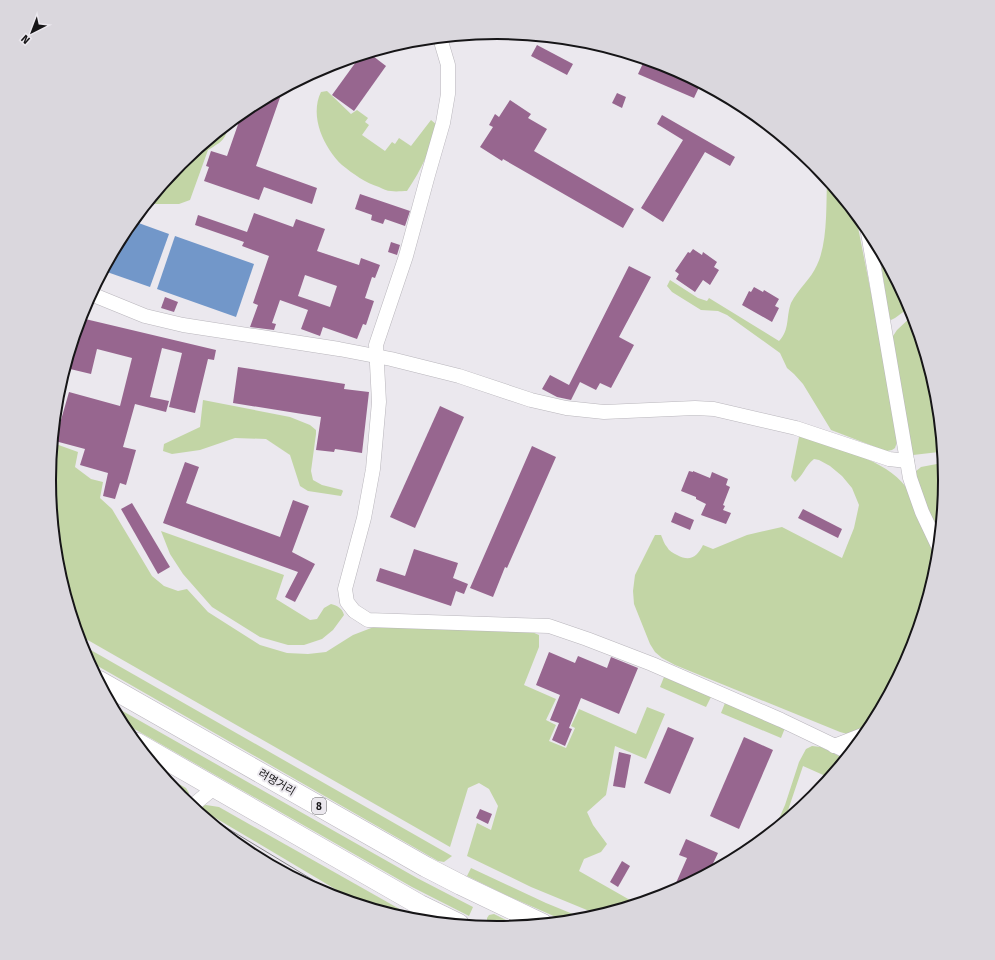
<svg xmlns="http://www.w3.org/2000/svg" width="995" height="960" font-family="'Fira Sans','Noto Sans KR',sans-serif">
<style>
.green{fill:#c2d5a5}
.water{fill:#7297c9}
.building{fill:#97668f;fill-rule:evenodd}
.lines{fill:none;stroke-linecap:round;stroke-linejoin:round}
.minor-casing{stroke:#b9b6bc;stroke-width:15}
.highway-casing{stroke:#b9b6bc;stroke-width:21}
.minor{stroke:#fff;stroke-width:14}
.highway{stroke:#fff;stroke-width:20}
.tram{stroke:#8a888c;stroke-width:1}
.labels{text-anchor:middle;stroke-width:4;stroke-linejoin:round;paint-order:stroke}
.shield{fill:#ebe8ee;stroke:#565458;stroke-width:1}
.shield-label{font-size:10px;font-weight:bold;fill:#161517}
.street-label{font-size:11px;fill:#161517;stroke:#ebe8ee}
.rim{fill:none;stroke:#161517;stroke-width:2}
</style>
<rect width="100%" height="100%" fill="#ebe8ee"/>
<g class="green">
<path d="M 327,91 L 351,114 L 357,110 L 368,118 L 365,122 L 369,125 L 362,135 L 385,151 L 392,142 L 395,144 L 399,138 L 411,146 L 431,120 L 437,125 C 430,150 422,169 407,191 C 402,191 396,192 391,191 C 387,191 383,189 379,187 C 366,183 353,174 342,165 C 324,148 309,116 321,92 Z"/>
<path d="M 230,122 C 225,140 223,141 208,150 L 190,200 L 179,204 L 147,204 L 181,163 Z"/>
<path d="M 827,179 L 855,212 L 873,303 L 897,442 L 895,448 L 892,450 L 887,451 L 878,448 L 831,430 L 803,384 L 794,374 L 787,368 L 780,353 L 727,315 L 718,311 L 701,310 L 672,292 L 667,286 L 670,280 L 698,298 L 707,301 L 709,298 L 779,341 C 790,330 786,316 791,303 C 798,289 811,279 817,265 C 828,242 826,205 827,179 Z"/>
<polygon points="879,249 910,307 895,318 891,320 889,318"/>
<polygon points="913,315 937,393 939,410 933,411 939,452 913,455 891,339 897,330"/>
<polygon points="203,400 290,417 310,425 316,430 316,434 311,471 313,480 322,485 342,490 343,491 341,496 308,491 300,486 290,455 266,439 235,438 200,450 172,454 163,451 164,444 200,427"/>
<path d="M 799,437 L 806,437 C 838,449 885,459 906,487 L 938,558 L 937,568 L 911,652 L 872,725 L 859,733 L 851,735 L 840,732 L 675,665 L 662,658 L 655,652 L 650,644 L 634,604 L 633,591 L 635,575 L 655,535 L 661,535 C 663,539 664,544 667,547 C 669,551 673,553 677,555 C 690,562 697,557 703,545 L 713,549 L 747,535 L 782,527 L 842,558 L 854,528 L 859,505 L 852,488 L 842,476 L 830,466 L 819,460 L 814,459 C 805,466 803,476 795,482 L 791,477 Z"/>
<polygon points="53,443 78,452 75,467 91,479 103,482 100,498 112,509 152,576 164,586 178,591 187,589 208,612 260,645 287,653 308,654 326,652 353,635 379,625 532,632 539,635 539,647 524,685 556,699 546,720 556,725 549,741 566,748 575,728 571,726 579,709 636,734 647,707 665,714 646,759 615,746 606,795 587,812 593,825 607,844 601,852 584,859 579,871 637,904 599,915 531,887 467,856 477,823 491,830 498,806 489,789 479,783 468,788 450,847 79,635 58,567 50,480"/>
<polygon points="942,463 945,485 940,535 924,499 915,472 921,467"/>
<path d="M 161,531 L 284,575 L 276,599 L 310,620 L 317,619 L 324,608 L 331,604 C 338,606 342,608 344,615 L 333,630 L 322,639 L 304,645 L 288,645 L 260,637 L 212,607 L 183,574 L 170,554 Z"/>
<polygon points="82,645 452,856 444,862 438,861 89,661"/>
<polygon points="664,677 711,697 706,707 660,687"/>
<polygon points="725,703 785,728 781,738 721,713"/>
<polygon points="112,705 417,878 473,907 469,916 412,887 122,722"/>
<polygon points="812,746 821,747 845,759 830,778 803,766 784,822 774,830 785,805 799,762 806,749"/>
<polygon points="163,775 186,788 189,793 188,796 184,799 181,797"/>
<polygon points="206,805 219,807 419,920 410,919 362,905 197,807"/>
<polygon points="471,868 546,903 585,919 565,921 506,895 467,876"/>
<polygon points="494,914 518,926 497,928 487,921 487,918 489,915"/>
</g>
<g class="water">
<path d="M 133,221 L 169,234 L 150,287 L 107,272 C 114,253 120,237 133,221 Z"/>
<polygon points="175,236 254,264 236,317 157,289"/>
</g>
<g class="building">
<polygon points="537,45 573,64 567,75 531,56"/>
<polygon points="369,53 386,66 354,111 332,95 361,55"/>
<polygon points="645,59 669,66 701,83 694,98 638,74"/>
<polygon points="283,89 256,166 317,188 312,204 264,187 259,200 204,181 209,167 206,166 211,151 227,156 242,113 249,107"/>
<polygon points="617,93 626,97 622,108 612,103"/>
<polygon points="510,100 531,114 528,118 547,129 534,151 634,209 623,228 503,159 502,161 480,147 493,127 489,125 495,114 499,117"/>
<polygon points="662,115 735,157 730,166 705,152 663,222 641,208 683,140 657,124"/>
<polygon points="360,194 410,211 405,226 385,219 383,224 371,220 372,215 355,209"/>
<path d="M 254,213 L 293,227 L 296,219 L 325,229 L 317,251 L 359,265 L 361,258 L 380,265 L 375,278 L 372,277 L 365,298 L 374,301 L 366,325 L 363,324 L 357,339 L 323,327 L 320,336 L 301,329 L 308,310 L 280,300 L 272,323 L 276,324 L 274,330 L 250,327 L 258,305 L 253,303 L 269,256 L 242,246 L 244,242 L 195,225 L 198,215 L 247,232 ZM 305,275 L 337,286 L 330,307 L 298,296 Z"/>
<polygon points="391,242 400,245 397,255 388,252"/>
<polygon points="693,249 702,255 703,252 717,262 714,267 719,270 710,285 703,280 695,292 676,279 679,274 675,271 688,252 690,253"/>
<polygon points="629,266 651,277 619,337 634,345 611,388 600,383 596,390 580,382 571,400 557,397 542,389 550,375 569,385"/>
<polygon points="754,287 763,292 764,290 779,299 775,306 779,308 772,322 742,305 749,291 751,292"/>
<polygon points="165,297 178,302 174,312 161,308"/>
<polygon points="81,318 216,350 214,360 208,359 195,413 169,407 182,353 162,348 150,397 169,401 166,412 135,404 123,447 136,450 126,485 120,483 115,499 103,496 108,473 80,465 85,449 55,441 69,392 120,406 132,358 97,349 91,374 66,368"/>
<polygon points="238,367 345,384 344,389 369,392 362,453 335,449 334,452 316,450 321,417 233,403"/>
<polygon points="440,406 464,417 415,528 390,517"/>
<polygon points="532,446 556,457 507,568 505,567 493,597 470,588"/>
<polygon points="185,462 199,467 186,503 280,537 293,500 309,506 292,552 315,564 295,602 285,597 298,572 163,523"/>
<polygon points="689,471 693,472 693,471 710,478 712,472 728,479 726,485 730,487 723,505 725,506 723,510 731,513 726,524 701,515 706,504 696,499 696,497 681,491"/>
<polygon points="132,503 170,567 158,574 121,509"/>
<polygon points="803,509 842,529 838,538 798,518"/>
<polygon points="675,512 694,520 690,530 671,522"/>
<polygon points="414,549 458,563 453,578 468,584 464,594 456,591 451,606 376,581 380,568 405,576"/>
<polygon points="549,652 575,663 578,656 607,668 611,657 638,668 619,714 581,698 569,728 572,729 565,746 552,740 559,723 550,720 560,695 536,685"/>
<polygon points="668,727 694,738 670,794 644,783"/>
<polygon points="744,737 773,750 739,829 710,816"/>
<polygon points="619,752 631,755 625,788 613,786"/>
<polygon points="480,809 492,814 488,824 476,818"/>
<polygon points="686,839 718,853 709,872 672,892 687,858 679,855"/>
<polygon points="622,861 630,866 618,887 610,882"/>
</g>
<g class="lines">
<g class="minor-casing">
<g id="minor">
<polyline points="440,38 448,65 448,94 443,123 428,175 406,256 376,345 379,402 373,469 364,518 345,589 347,602 354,611 368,620 549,626 587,639 652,664 781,720 850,753"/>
<polyline points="867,227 910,478 922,512 939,548"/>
<polyline points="91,294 145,316 183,325 339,349 391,359 459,376 531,400 566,408 604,412 695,408 714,409 796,428 889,459 907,461"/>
<polyline points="834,746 865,734"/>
<polyline points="192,806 214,788"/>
</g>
</g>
<g class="highway-casing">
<g id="highway">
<polyline points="99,681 426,867 461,885 543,924"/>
<polyline points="137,743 420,905 459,924"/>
</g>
</g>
<use href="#minor" class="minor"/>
<use href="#highway" class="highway"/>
<g class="tram">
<polyline points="199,811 346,900"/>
<polyline points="235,841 295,877"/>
</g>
</g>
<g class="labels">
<rect class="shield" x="312" y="798" width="14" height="16" rx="3"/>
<g class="shield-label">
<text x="319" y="810">8</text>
</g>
<g class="street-label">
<text transform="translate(277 782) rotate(30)" y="4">려명거리</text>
</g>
</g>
<path d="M0 0H995V960H0ZM56 480a441 441 0 1 1 882 0a441 441 0 1 1-882 0Z" fill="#dad7dd" fill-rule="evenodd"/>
<path class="rim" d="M56 480a441 441 0 1 1 882 0a441 441 0 1 1-882 0Z"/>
<g transform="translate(32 32) rotate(222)" stroke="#ebe8ee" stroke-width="3" paint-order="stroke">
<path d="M0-3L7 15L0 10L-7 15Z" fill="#161517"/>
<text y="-6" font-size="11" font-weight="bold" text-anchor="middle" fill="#161517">N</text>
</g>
</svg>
